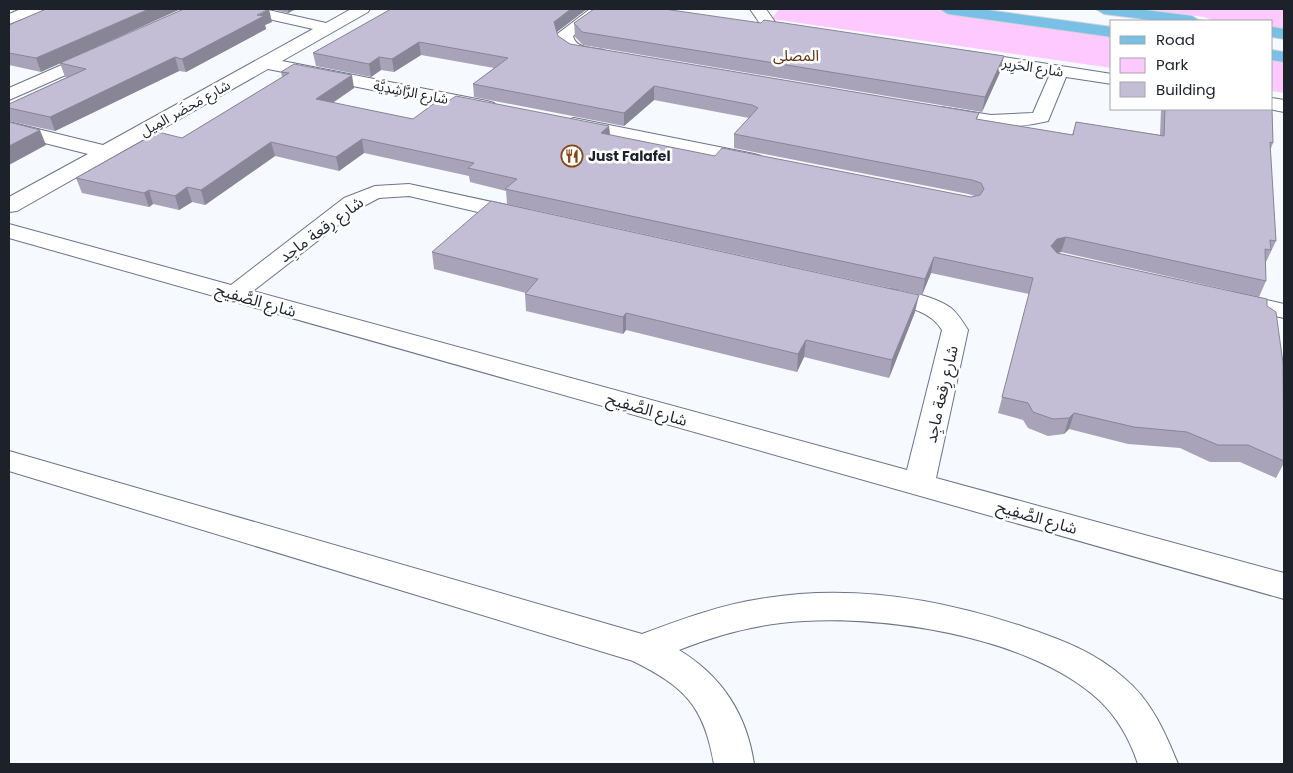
<svg xmlns="http://www.w3.org/2000/svg" width="1293" height="773" viewBox="0 0 1293 773" font-family="Poppins,'Noto Sans Arabic',sans-serif">
<rect width="100%" height="100%" fill="#f6f9fd"/>
<!-- green -->
<g fill="#fdc9fe">
<path d="M779,9H929L1112,35V68L772,19Z"/>
<path d="M1145,9H1284V29L1272,28V21H1215L1204,17Z"/>
<path d="M1272,59L1284,61V93L1272,91Z"/>
</g>
<g fill="none" stroke-linecap="round" stroke-linejoin="round">
<!-- minor casing -->
<g stroke="#6b7489" stroke-width="2">
<g id="minor">
<path d="M21,9H43L41,12L9,24V14Z"/>
<path d="M236,9H264L326,23L351,9H370L368,12L282,61L487,101L494,103L496,107L494,111L487,113L268,69L17,211L9,212V197L88,154L9,134V122L103,145L313,29L238,12Z"/>
<path d="M590,9H608L573,36C576,49 593,48 604,50L606,54L604,58C585,62 560,55 556,35Z"/>
<path d="M750,9H766L777,25L775,28H763Z"/>
<path d="M96,50L102,51L105,55L102,59L9,100V88Z"/>
<path d="M965,51L1112,74V84L1066,77L1048,121C1009,131 972,126 934,117L932,113L934,109L941,107L991,115L1033,113L1050,74L959,60L956,56L959,52Z"/>
<path d="M1272,98L1284,100V112L1269,109H1272Z"/>
<path d="M574,118L754,154L761,156L764,160L761,164L754,166L567,128L564,124L567,120Z"/>
<path d="M409,184L529,210L532,215L529,220L521,222L409,196L379,198L360,208L253,291L907,470L942,330C927,306 896,306 871,300L868,295L871,290C890,285 935,296 951,308C958,314 963,322 968,330L936,478L1284,573V599L9,238V224L231,285L344,198L375,186Z"/>
<path d="M1232,292L1284,304V318L1223,304L1220,299L1223,294Z"/>
<path d="M9,451L642,634C682,619 723,604 766,598C852,584 941,599 1024,627C1060,639 1095,652 1124,678C1151,700 1165,732 1178,764H1138C1130,740 1118,718 1099,700C1029,635 874,612 781,623C746,627 712,637 679,650C722,676 747,715 754,764H714C704,706 685,687 633,661L9,471Z"/>
</g>
</g>
<!-- major casing -->
<g stroke="#d2d3d4" stroke-width="2">
<g id="major">
<path d="M940,9H980L1112,27V37L948,14Z"/>
<path d="M1096,9H1137L1192,16L1200,21H1159L1104,14Z"/>
<path d="M1272,27L1284,29V39L1272,37Z"/>
<path d="M1272,50L1284,52V62L1272,60Z"/>
</g>
</g>
<!-- minor -->
<use href="#minor" fill="#fff" fill-rule="evenodd"/>
<!-- major -->
<use href="#major" fill="#78c0e5" fill-rule="evenodd"/>
</g>
<!-- wall -->
<g fill="#a8a3b8">
<path d="M46,9L41,72L9,65V25Z"/>
<path d="M271,9H296L288,13Z"/>
<path d="M391,9H587L557,32L558,36L570,44L979,113L977,119L1072,135L1076,122L1160,135L1161,109H1272L1273,143L1270,151L1276,241L1266,262V281L1259,297L1061,252L1058,253L1267,306L1284,429V463L1276,478L1240,462H1210L1180,448L1128,444L1069,429L1064,434L1048,436L1028,428L1023,420L998,413L1029,294L931,273L922,295L507,204L506,191L470,182L469,176L364,153L339,171L275,156L205,205L192,202L179,210L153,204L149,207L82,193L76,178L182,138L282,77L281,72L354,88L333,103L413,119L444,104L609,126L610,135L715,156L971,197L975,196L968,194L734,148V134L749,118L654,100L624,126L474,97L473,84L494,68L421,55L394,72L381,70L371,77L316,66L313,53Z"/>
<path d="M594,9H669V10L1001,70L982,112L583,45L575,37L574,23Z"/>
<path d="M272,22L265,25L266,29L186,72L179,71L55,131L9,121V104L67,77H65L60,63Z"/>
<path d="M432,252L915,312L889,378L804,357L797,372L626,330L623,334L526,311L525,294L526,293L434,269Z"/>
</g>
<!-- shaded-wall -->
<g fill="#888596">
<path d="M149,9H181L41,72L36,58Z"/>
<path d="M269,9L272,22L265,25L266,29L186,72L182,59Z"/>
<path d="M288,9H296L288,13Z"/>
<path d="M571,9H587L554,34V22Z"/>
<path d="M419,42L421,55L394,72L392,59Z"/>
<path d="M1004,56L1001,70L982,112L985,97Z"/>
<path d="M175,57L179,71L55,131L50,117Z"/>
<path d="M379,57L381,70L371,77L369,64Z"/>
<path d="M352,75L354,88L318,112L316,99Z"/>
<path d="M654,86V100L624,126V113Z"/>
<path d="M609,126L610,140L601,133Z"/>
<path d="M40,130L46,145L9,165V146Z"/>
<path d="M362,139L364,153L339,171L336,157Z"/>
<path d="M271,142L275,156L205,205L201,190Z"/>
<path d="M187,187L192,202L179,210L175,196Z"/>
<path d="M149,190L153,204L149,207L144,193Z"/>
<path d="M1066,237L1061,252L1053,254L1051,246L1057,239Z"/>
<path d="M934,257L931,273L922,295L925,279Z"/>
<path d="M919,295L915,312L889,378L892,360Z"/>
<path d="M626,313V330L623,334V317Z"/>
<path d="M806,340L804,357L797,372L798,354Z"/>
<path d="M1074,413L1069,429L1064,434L1069,418Z"/>
</g>
<!-- building -->
<g fill="#c3bed6" stroke="#888596">
<path d="M46,9H149L36,58L9,53V25Z"/>
<path d="M184,9H269L257,15L264,16L182,59L175,57L50,117L9,108V104L86,69L60,63Z"/>
<path d="M391,9H571L554,22L558,36L570,44L979,113L976,119L1073,135L1076,122L1164,136L1165,109H1272L1273,143L1270,142L1276,241L1270,240L1271,250L1265,249L1266,281L1066,237L1057,239L1051,246L1057,253L1267,299V306L1276,312L1283,363L1284,461L1248,445H1218L1187,432L1134,427L1074,413L1069,418L1053,419L1033,412L1028,403L1002,397L1033,278L934,257L925,279L505,189L517,179L468,168L474,163L362,139L336,157L271,142L201,190L187,187L175,196L149,190L144,193L76,178L158,132L182,138L289,73L281,72L294,64L352,75L316,99L413,119L436,102L444,104L456,96L609,126L601,133L715,156L722,148L971,197L980,195L984,189L981,183L972,180L734,134L758,108L752,105L654,86L624,113L473,84L508,58L419,42L392,59L379,57L369,64L313,53Z"/>
<path d="M594,9H664L761,23L764,20L1004,56L985,97L582,32L574,23Z"/>
<path d="M9,122L40,130L9,146Z"/>
<path d="M491,201L919,295L892,360L806,340L798,354L626,313L623,317L525,294L538,279L432,252Z"/>
</g>
<!-- icons -->
<defs>
<g id="restaurant-ring" transform="scale(1.125)"><circle r="9.5" fill="#fff" stroke="#874612" stroke-width="1.5"/><path d="M-5-6h1v4h1v-4h1v4h1v-4h1v5L-1.5 .5V6h-2V.5L-5-1ZM5-6V6H3V1.5H1.5Q1.5-4 5-6Z" fill="#874612"/></g>
</defs>
<g fill-rule="evenodd">
<use href="#restaurant-ring" x="572" y="156"/>
</g>
<g text-anchor="middle" stroke-width="5" stroke-linejoin="round" paint-order="stroke">
<!-- far-street labels -->
<g font-size="14" fill="#1d2129" stroke="#fff">
<text transform="translate(1033 67) rotate(9)" y="5">شارع الحَرِير</text>
<text transform="translate(411 92) rotate(11)" y="5">شارع الرَّاشِدِيَّة</text>
<text transform="translate(185 108) rotate(-29)" y="5">شارع مَحضَر المِيل</text>
</g>
<!-- far-poi labels -->
<g font-size="14" font-weight="bold" fill="#1d2129" stroke="#fff" text-anchor="start">
<text x="588" y="161">Just Falafel</text>
</g>
<!-- far-neighbourhood labels -->
<g font-size="15" fill="#5d2f0d" stroke="#fff">
<text x="796" y="61">المصلى</text>
</g>
<!-- street labels -->
<g font-size="16" fill="#1d2129" stroke="#fff">
<text transform="translate(321 229) rotate(-36)" y="6">شارع رِقعة ماجِد</text>
<text transform="translate(256 300) rotate(16)" y="6">شارع الصَّفِيح</text>
<text transform="translate(941 394) rotate(-77)" y="6">شارع رِقعة ماجِد</text>
<text transform="translate(647 409) rotate(16)" y="6">شارع الصَّفِيح</text>
<text transform="translate(1037 517) rotate(16)" y="6">شارع الصَّفِيح</text>
</g>
</g>
<!-- border -->
<rect width="1293" height="773" fill="none" stroke="#1d2129" stroke-width="20"/>
<!-- legend -->
<rect x="1110" y="20" width="162" height="90" fill="#ffffff" stroke="#a5a6a9"/>
<rect x="1120" y="36" width="25" height="8" fill="#78c0e5" stroke="#a5a6a9"/>
<text x="1156" y="45" font-size="15" fill="#1d2129">Road</text>
<rect x="1120" y="58" width="25" height="15" fill="#fdc9fe" stroke="#a5a6a9"/>
<text x="1156" y="70" font-size="15" fill="#1d2129">Park</text>
<rect x="1120" y="82" width="25" height="15" fill="#c3bed6" stroke="#a5a6a9"/>
<text x="1156" y="95" font-size="15" fill="#1d2129">Building</text>
</svg>
